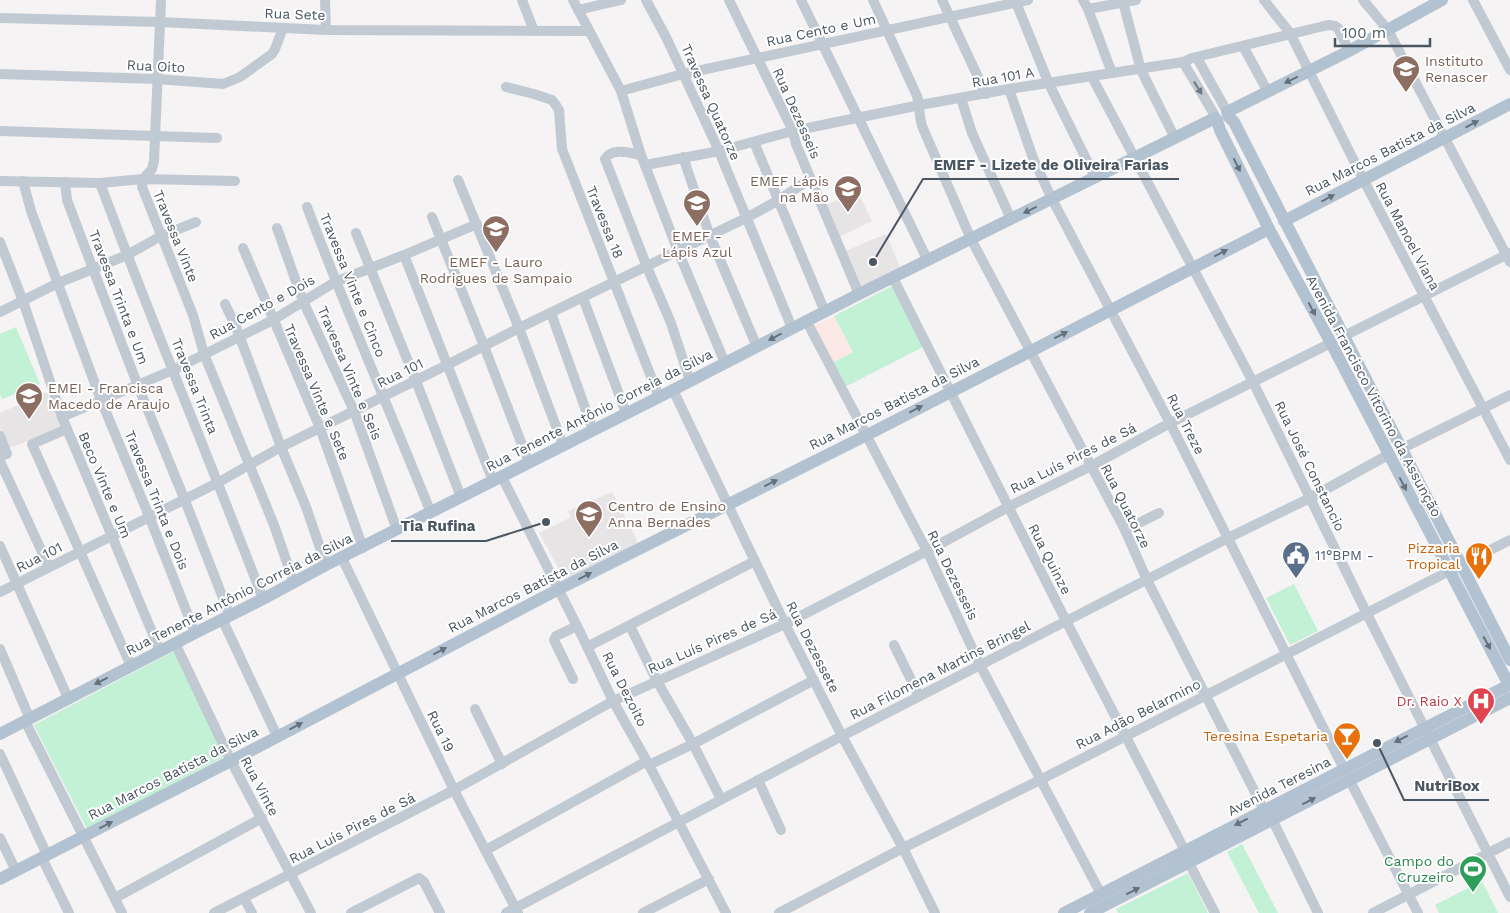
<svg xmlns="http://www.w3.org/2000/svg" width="1510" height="913" viewBox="0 0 1510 913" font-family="'Work Sans',sans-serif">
<rect width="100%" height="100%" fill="#f5f3f3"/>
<!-- education -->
<g fill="#e6e4e5">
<path d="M857,191L872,221L839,237L824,206Z"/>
<path d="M886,234L902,272L860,291L843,252Z"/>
<path d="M47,392L62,428L9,448L0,428V413Z"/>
<path d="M612,492L639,544L565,580L539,533L571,517L568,511Z"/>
</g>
<!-- medical -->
<path fill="#fce8e6" d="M834,316L853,352L832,363L814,326Z"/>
<!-- green -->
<g fill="#c3f1d5">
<path d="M892,286L923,347L845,387L832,363L853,352L834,316Z"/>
<path d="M16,327L40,384L2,399L0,394V334Z"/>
<path d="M1294,584L1318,631L1290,645L1266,598Z"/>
<path d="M174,651L226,756L87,829L34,725Z"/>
<path d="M1242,844L1278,913H1259L1227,852Z"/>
<path d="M1188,873L1208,913H1118L1116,909Z"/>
<path d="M1482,881L1498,913H1439L1435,905Z"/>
</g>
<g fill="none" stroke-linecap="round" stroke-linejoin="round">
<!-- minor -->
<g stroke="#c1cad2" stroke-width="10">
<path d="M161,0L154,161L152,169L143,179L142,187L193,315L204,354L274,525L294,583"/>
<path d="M325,0L326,30"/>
<path d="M522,0L534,31"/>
<path d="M573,0L621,91L641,155L678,251L725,363"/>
<path d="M646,0L666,37L719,151L792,328"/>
<path d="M729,0L793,131L796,144L859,294"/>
<path d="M801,0L928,261"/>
<path d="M873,0L917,96C920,106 919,116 922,126L971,239L1125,530L1147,580L1264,810"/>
<path d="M942,0L986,94"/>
<path d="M1015,0L1049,84L1095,177"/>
<path d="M1083,0L1088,9L1112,73"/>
<path d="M1264,0L1290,33L1363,179L1510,460"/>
<path d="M1363,0L1388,30L1510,262"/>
<path d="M1473,0L1510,70"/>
<path d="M1123,2L1141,70L1175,138"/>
<path d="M1088,9L1136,0"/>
<path d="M578,10L621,0"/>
<path d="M0,18L160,22L326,30L589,31"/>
<path d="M1243,46L1268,92"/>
<path d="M1197,58L1225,108"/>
<path d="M1183,62L1214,114"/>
<path d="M0,74L157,79L223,84L240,77L272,54L275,49L283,28"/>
<path d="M1092,77L1253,382L1366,612L1510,897"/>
<path d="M506,87L534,94L552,100L555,104L559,110L562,149L659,397"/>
<path d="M1009,89L1033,158L1052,199L1170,423L1344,769"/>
<path d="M621,91L683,74L1028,0"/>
<path d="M961,98L972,133L1011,219"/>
<path d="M0,131L217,138"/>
<path d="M754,142L825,312"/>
<path d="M641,155C630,153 612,147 605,159L647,267L671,323L690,381"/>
<path d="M683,157L710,236L757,347"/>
<path d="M646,165L719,151L793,131L920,105L1009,89L1183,62L1192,58L1328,25L1335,26L1338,28L1349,51"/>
<path d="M458,180L519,328L563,445"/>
<path d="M0,181L100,183L143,179L235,181"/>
<path d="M23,181L31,211L101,400L149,516L195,633"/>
<path d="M65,182L67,200L93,269L138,386L184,498L230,616"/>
<path d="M100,183C152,323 210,460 263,599"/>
<path d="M307,207C346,310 390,411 431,513"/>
<path d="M432,217L484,346L529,463"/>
<path d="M277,228L303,301L354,411L397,530"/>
<path d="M356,233L416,381L461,497"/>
<path d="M0,242L23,301L62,417L160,651"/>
<path d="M243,248L320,428L363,548"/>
<path d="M404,255L493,481"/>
<path d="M893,278L1066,621L1185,851"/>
<path d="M583,298L626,413"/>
<path d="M225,304L236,327L281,447L306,507L326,565"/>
<path d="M0,312L58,283L127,255L161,236L196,222"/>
<path d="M551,313L593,430"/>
<path d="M807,322L927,551L980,665L1101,894"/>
<path d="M1344,336L1510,253"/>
<path d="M673,390L785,624L842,736L903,848L935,913"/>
<path d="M62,417L173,370L273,320L335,282L404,255L477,224"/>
<path d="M67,429L32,444L131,666"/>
<path d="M0,436L7,454L0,456"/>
<path d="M1401,449L1510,395"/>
<path d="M0,461L49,567"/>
<path d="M502,477L581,634L613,701L649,765L726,913"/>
<path d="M1125,530L1159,513"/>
<path d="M0,546L68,698"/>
<path d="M342,558L454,790L518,913"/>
<path d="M0,592L219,482L281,447L447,365L519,328L746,218L779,200L810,179"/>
<path d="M222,619L277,736"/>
<path d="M630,626L657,681L693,744L721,799"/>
<path d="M175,643L231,761L311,913"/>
<path d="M894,645L919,696"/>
<path d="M587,647L755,561"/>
<path d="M0,649L30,719"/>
<path d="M573,679L554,640L556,636L577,626"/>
<path d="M475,709L502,764"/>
<path d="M25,721L122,913"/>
<path d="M0,754L47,855"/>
<path d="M649,765L693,744L814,680"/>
<path d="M1349,779L1418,913"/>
<path d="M758,780L781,830"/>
<path d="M1272,819L1318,913"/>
<path d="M0,838L16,871"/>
<path d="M486,850L647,761"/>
<path d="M42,858L69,913"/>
<path d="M1189,863L1215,913"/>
<path d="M115,898L262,818"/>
<path d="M244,898L252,913"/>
<path d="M214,913L454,790L613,701L785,624L927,551L1008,507L1091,466L1170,423L1331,343"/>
<path d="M351,913L419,878L424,882L440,913"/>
<path d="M506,913L842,736L1228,538L1310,498L1388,455"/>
<path d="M643,913L709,879"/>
<path d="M779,913L903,848L1040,780L1510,540"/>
<path d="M1373,913L1510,842"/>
</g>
<!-- major -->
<g stroke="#b3c2d1" stroke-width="12">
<path d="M1227,112L1349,51L1442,0"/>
<path d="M1228,116L1234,122L1510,660"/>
<path d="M1217,120L1220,130L1269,229L1331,343L1508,683"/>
<path d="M1284,221L1510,104"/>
<path d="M0,734L195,633L263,599L326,565L673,390L859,294L1215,118"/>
<path d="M0,879L231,761L559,589L867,435L1269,229"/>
<path d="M1064,913L1507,686"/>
<path d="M1090,913L1510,698"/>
</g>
</g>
<!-- one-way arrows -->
<defs><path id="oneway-solid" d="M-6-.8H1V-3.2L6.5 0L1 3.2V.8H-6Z" transform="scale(1.25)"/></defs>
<g fill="#64717d">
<use href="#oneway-solid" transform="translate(1291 80) rotate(154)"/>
<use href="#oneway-solid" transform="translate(1472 124) rotate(-28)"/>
<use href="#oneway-solid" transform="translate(1237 165) rotate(63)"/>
<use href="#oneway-solid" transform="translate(1328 198) rotate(-28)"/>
<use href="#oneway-solid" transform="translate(1030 210) rotate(154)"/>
<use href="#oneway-solid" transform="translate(1221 253) rotate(-27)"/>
<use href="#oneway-solid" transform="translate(1312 309) rotate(62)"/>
<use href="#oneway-solid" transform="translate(1061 335) rotate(-27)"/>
<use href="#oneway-solid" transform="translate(775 337) rotate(152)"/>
<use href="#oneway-solid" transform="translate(916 409) rotate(-28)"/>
<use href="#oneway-solid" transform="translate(771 483) rotate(-26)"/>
<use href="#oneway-solid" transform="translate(1403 484) rotate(62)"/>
<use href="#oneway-solid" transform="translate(585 576) rotate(-27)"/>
<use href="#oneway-solid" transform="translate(1487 643) rotate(61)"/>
<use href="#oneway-solid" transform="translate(440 651) rotate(-27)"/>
<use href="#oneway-solid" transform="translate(101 681) rotate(153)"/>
<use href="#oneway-solid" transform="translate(296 726) rotate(-28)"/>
<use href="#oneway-solid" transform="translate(1401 739) rotate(153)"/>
<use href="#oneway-solid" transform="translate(1309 801) rotate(-27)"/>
<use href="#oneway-solid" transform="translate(1241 822) rotate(153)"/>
<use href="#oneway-solid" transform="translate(106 825) rotate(-27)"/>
<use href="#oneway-solid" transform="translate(1133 891) rotate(-27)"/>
</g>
<use fill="#6e7983" href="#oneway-solid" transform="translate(1198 88) rotate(58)"/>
<!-- icons -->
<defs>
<g id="school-pin" transform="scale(1.4375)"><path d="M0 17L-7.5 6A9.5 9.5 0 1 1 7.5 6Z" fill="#8d6e63" stroke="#fff"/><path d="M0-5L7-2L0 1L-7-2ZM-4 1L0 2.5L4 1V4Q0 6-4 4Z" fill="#fff"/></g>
<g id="civic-pin" transform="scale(1.4375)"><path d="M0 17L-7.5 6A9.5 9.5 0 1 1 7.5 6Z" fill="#5c6f8a" stroke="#fff"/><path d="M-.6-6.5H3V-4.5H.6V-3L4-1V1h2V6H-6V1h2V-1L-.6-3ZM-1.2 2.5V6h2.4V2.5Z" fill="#fff"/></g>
<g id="restaurant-pin" transform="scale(1.4375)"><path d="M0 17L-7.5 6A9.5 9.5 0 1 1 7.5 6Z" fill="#e8710a" stroke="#fff"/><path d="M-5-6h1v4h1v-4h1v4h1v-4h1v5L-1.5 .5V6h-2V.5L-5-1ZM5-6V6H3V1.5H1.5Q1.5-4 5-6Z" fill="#fff"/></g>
<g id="hospital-pin" transform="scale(1.4375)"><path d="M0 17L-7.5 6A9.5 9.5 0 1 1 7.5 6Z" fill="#e0444e" stroke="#fff"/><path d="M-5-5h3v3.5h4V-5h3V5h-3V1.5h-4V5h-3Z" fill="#fff"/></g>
<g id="bar-pin" transform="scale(1.4375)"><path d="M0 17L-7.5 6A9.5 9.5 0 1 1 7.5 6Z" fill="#e8710a" stroke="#fff"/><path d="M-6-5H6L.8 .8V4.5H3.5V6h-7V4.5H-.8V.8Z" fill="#fff"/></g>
<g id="stadium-pin" transform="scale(1.4375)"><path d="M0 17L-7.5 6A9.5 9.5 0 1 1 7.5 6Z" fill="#2e9e5b" stroke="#fff"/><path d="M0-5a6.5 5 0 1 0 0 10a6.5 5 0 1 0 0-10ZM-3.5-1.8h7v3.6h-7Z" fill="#fff"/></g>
</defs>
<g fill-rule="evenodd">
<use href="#school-pin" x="1406" y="69"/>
<use href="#school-pin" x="848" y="189"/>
<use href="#school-pin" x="697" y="203"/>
<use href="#school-pin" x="496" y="229"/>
<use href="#school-pin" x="29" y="396"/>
<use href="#school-pin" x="589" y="514"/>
<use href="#civic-pin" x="1296" y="555"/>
<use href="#restaurant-pin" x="1479" y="556"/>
<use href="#hospital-pin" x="1481" y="701"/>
<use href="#bar-pin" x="1347" y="736"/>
<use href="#stadium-pin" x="1473" y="869"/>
</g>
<g text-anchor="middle" stroke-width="4" stroke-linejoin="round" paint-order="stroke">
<!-- street labels -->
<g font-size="14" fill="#4a5661" stroke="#fff">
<text transform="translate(295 14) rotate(2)" y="5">Rua Sete</text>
<text transform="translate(821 30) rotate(-12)" y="5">Rua Cento e Um</text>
<text transform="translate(156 66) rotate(3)" y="5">Rua Oito</text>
<text transform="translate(1003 77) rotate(-10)" y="5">Rua 101 A</text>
<text transform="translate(711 102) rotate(66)" y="5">Travessa Quatorze</text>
<text transform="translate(797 113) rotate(66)" y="5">Rua Dezesseis</text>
<text transform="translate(1390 149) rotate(-27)" y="5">Rua Marcos Batista da Silva</text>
<text transform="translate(605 222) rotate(68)" y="5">Travessa 18</text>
<text transform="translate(176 236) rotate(68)" y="5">Travessa Vinte</text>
<text transform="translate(1408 236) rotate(62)" y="5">Rua Manoel Viana</text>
<text transform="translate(353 285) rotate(68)" y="5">Travessa Vinte e Cinco</text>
<text transform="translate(119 297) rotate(69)" y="5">Travessa Trinta e Um</text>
<text transform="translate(262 307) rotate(-29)" y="5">Rua Cento e Dois</text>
<text transform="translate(350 373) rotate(67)" y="5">Travessa Vinte e Seis</text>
<text transform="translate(400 373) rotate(-26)" y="5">Rua 101</text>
<text transform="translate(195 386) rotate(68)" y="5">Travessa Trinta</text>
<text transform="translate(317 392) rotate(67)" y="5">Travessa Vinte e Sete</text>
<text transform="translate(1374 396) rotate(62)" y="5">Avenida Francisco Vitorino da Assunção</text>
<text transform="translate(894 403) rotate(-27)" y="5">Rua Marcos Batista da Silva</text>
<text transform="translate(599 410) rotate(-27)" y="5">Rua Tenente Antônio Correia da Silva</text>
<text transform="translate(1186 424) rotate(63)" y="5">Rua Treze</text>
<text transform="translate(1073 458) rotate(-27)" y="5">Rua Luís Pires de Sá</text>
<text transform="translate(1310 466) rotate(64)" y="5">Rua José Constancio</text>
<text transform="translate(105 485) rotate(67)" y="5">Beco Vinte e Um</text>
<text transform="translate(157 500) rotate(68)" y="5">Travessa Trinta e Dois</text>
<text transform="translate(1126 506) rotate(63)" y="5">Rua Quatorze</text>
<text transform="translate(39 557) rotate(-27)" y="5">Rua 101</text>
<text transform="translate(1050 559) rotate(63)" y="5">Rua Quinze</text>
<text transform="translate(953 575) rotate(64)" y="5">Rua Dezesseis</text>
<text transform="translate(533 586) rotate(-27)" y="5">Rua Marcos Batista da Silva</text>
<text transform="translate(239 594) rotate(-27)" y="5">Rua Tenente Antônio Correia da Silva</text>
<text transform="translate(712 641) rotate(-24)" y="5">Rua Luís Pires de Sá</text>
<text transform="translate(813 647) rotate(63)" y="5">Rua Dezessete</text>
<text transform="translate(940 670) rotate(-27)" y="5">Rua Filomena Martins Bringel</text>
<text transform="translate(625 689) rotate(63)" y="5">Rua Dezoito</text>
<text transform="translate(1138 714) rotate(-27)" y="5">Rua Adão Belarmino</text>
<text transform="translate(441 731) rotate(64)" y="5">Rua 19</text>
<text transform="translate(173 773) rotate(-27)" y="5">Rua Marcos Batista da Silva</text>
<text transform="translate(260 786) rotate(62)" y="5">Rua Vinte</text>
<text transform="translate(1279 786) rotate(-27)" y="5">Avenida Teresina</text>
<text transform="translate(352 828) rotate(-27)" y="5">Rua Luís Pires de Sá</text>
</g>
<!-- education labels -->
<g font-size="14" fill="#785e54" stroke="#fff" text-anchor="start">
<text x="1425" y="66">Instituto<tspan x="1425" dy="16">Renascer</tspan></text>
<text x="829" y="186" text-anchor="end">EMEF Lápis<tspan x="829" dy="16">na Mão</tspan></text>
<text x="697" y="241" text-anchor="middle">EMEF -<tspan x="697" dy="16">Lápis Azul</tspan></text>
<text x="496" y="267" text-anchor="middle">EMEF - Lauro<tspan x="496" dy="16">Rodrigues de Sampaio</tspan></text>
<text x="48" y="393">EMEI - Francisca<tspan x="48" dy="16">Macedo de Araujo</tspan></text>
<text x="608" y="511">Centro de Ensino<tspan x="608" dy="16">Anna Bernades</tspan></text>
</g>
<!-- food labels -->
<g font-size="14" fill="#c56008" stroke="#fff" text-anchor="end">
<text x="1460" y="553">Pizzaria<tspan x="1460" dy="16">Tropical</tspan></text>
<text x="1328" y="741">Teresina Espetaria</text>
</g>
<!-- service labels -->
<g font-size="14" fill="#4e5e75" stroke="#fff" text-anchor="start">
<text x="1315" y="560">11°BPM -</text>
</g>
<!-- health labels -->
<g font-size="14" fill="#be3a42" stroke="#fff" text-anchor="end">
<text x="1462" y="706">Dr. Raio X</text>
</g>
<!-- leisure labels -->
<g font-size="14" fill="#27864d" stroke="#fff" text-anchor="end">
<text x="1454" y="866">Campo do<tspan x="1454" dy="16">Cruzeiro</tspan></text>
</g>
</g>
<!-- callouts -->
<path fill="none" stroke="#4a5661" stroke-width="2" d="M873 262L923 179H1179M546 522L486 541H391M1377 743L1404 800H1489"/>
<g fill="#4a5661" stroke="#fff" stroke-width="2">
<circle cx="873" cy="262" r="5"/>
<circle cx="546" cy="522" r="5"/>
<circle cx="1377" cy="743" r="5"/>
</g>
<g font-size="15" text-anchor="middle" font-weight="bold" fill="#4a5661" stroke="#fff" stroke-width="4" stroke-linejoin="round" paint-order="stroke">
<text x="1051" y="170">EMEF - Lizete de Oliveira Farias</text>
<text x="438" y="531">Tia Rufina</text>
<text x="1447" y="791">NutriBox</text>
</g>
<!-- scale -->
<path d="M1335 38v8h95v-8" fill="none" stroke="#4a5661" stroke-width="2.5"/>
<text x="1342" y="38" font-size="15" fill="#4a5661" stroke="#ffffff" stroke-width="4" paint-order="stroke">100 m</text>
</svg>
